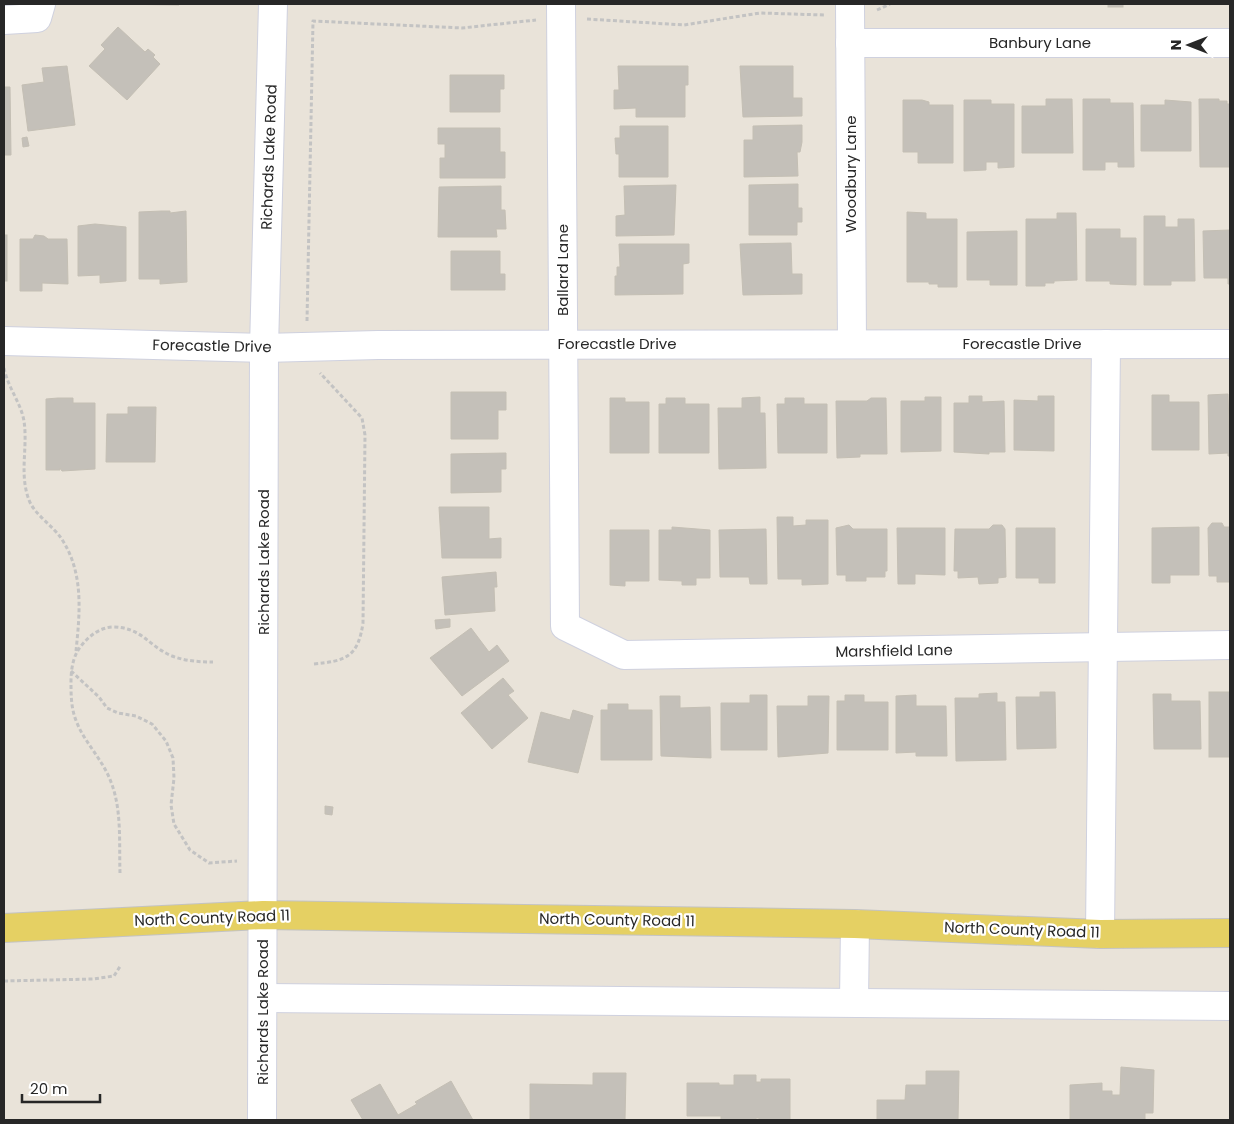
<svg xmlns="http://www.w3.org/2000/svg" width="1234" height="1124" viewBox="0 0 1234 1124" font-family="Poppins,sans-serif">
<rect width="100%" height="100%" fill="#e9e3d9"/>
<!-- building -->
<g fill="#c4c0b9" stroke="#c4bfb4">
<path d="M113,4H179V5Z"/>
<rect x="1108" y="4" width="15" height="3"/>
<path d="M118,27L145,52L148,49L155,55L153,57L160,64L127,100L89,66L105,49L101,45Z"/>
<path d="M67,66L75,125L28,131L22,85L44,82L42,68Z"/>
<path d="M618,66H688V85H685V117H636V108L614,109V90H619Z"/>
<path d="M740,66H793V98H802V116L743,117Z"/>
<path d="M450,75H504V89H500V112H450Z"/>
<path d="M4,87H10L11,155H4Z"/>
<path d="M1046,99H1072L1073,153H1022V106H1046Z"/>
<path d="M1083,99H1110V103H1133L1134,167H1118V162H1105V170H1083Z"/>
<path d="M1199,99H1219V101H1227V104H1230V167H1200Z"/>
<path d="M903,100H922L929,102V105H953V163H918V152H903Z"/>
<path d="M964,100H991V104H1014V167L998,168V162H986V170L964,171Z"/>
<path d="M1165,100L1191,102V151H1141V105H1165Z"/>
<path d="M802,125V142L800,152H797L798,176L744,177V140H753V126Z"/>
<path d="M620,126H668V177H619V154H616L615,138H620Z"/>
<path d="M438,128H500V152H505V178H440V158H445V144H438Z"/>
<path d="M27,137L29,146L23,147L22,138Z"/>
<path d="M798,184V208H802V222H797V235H749V185Z"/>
<path d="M676,185L674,235L616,236V216L625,215L624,186Z"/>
<path d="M501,186V210H505L506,229H496L497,237H438L439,187Z"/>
<path d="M162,211H170V213L186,211L187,282L160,284V279H139V212Z"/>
<path d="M907,212L926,213V219H957V287H938V284H929V282H907Z"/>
<path d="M1057,213H1076L1077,280L1054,281V283H1045V286H1026V219H1057Z"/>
<path d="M1144,216H1165V227H1178V219H1194L1195,281H1171V285H1144Z"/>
<path d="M95,224L126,227V281L100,283V275L78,276V226Z"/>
<path d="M1086,229H1120V238H1136V285L1110,284V281H1086Z"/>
<path d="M1230,230V284H1228V278H1204L1203,231Z"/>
<path d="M1017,231V285H990V280H967V232Z"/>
<rect x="4" y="235" width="3" height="46"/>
<path d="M35,235L44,236L48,239H67L68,284L42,283V291H20V239H33Z"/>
<path d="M791,243L792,274H802V294L743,295L740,244Z"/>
<path d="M619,244H689V263L683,264V294L615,295V276H617V267H620Z"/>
<path d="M451,251H500V274H505V290H451Z"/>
<path d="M451,392H506V410H498V439H451Z"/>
<path d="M1228,394L1230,456H1228V453L1209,454L1208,395Z"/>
<path d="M1152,395H1169V402H1199V450H1152Z"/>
<path d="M969,396H982V402L1004,401L1005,452H989V454L954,452V403H969Z"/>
<path d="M1038,396H1054V451L1014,450V400L1038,401Z"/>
<path d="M760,397V413H765L766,468L719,469L718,408H742V398Z"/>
<path d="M925,397H941V451L901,452V401H925Z"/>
<path d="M58,398H73V403H95V469L62,471L60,468V470H46V399Z"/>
<path d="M610,398H625V402H649V453H610Z"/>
<path d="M666,398H685V404H709V453H659V404H666Z"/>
<path d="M785,398H804V404H827V453H778L777,404H785Z"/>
<path d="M871,398H886L887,454H860V457L837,458L836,401H867Z"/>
<path d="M128,407H156L155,462H106L107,414H128Z"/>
<path d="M506,453V469H501V492L451,493V454Z"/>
<path d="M439,507H489V539L501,538V558H442Z"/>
<path d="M777,517H793V526L806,525V520H828V584L802,585V579H778Z"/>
<path d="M1212,523H1222L1224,527H1230V582H1217V576H1209L1208,528Z"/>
<path d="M849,525L853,529H887V571H885V577H866V581H846V575H837L836,528Z"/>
<path d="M993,525H1002L1005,529L1006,577L998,578V583L979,584L978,577L958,578V571H954L955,529H989Z"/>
<path d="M672,527L710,530V578H696V585H682V581L659,580V530H672Z"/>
<path d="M1199,527V575H1170V583H1152V528Z"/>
<path d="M897,528H945V575L915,574V584H898Z"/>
<path d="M1016,528H1055V583H1039V578H1016Z"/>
<path d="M766,529L767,584H750L749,577H720L719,530Z"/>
<path d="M610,530H649V581H625V586L610,585Z"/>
<path d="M496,572L497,587H494L495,611L445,615L442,577Z"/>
<path d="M450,619V627L436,629L435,620Z"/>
<path d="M471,628L489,652L497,645L509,661L462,696L430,658Z"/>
<path d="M503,678L514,691L508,695L528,718L492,749L461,713Z"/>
<path d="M1040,692H1055L1056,748L1017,749L1016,697H1040Z"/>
<rect x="1209" y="692" width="21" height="65"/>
<path d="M997,693V702H1005L1006,760L956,761L955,698H979V694Z"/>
<path d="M1153,694H1171V701H1200L1201,749H1154Z"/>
<path d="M750,695H767V750H721V703H750Z"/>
<path d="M845,695H864V702H888V750H837V701H845Z"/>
<path d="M916,695V706H946L947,756H916V752L896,753V696Z"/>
<path d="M660,696H680V708L710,707L711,758L661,756Z"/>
<path d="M808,696H829L828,753L778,757L777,706H808Z"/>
<path d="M608,704H628V710H652V760H601V710H608Z"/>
<path d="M573,710L593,716L578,773L528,762L541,712L570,720Z"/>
<path d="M325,806L333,807L332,815L325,814Z"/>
<path d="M1121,1067L1154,1070L1153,1113H1145V1120H1070V1085L1102,1083V1091H1112V1095H1120Z"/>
<path d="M926,1071H959L958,1120H877V1100H905L906,1085H926Z"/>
<path d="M593,1073H626L625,1120H530V1084L593,1085Z"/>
<path d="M734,1075H756V1082H761V1079H790V1120H759V1118H756V1120H721V1116H687V1083H719V1085H734Z"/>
<path d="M451,1081L473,1120H363L351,1100L380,1084L398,1115L417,1104L415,1102Z"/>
</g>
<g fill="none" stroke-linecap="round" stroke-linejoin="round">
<!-- minor casing -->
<g stroke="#cfd1df" stroke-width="30">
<g id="minor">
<path d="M561,4L565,626L624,655L1230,645"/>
<path d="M850,4L852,344"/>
<path d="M4,20L37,18L41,4"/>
<path d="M850,43H1230"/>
<path d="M4,341L264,348L378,345L1230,344"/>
<path d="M1100,934L1106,344"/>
<path d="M263,998L1230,1006"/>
<path d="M854,1002L855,924"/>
<path d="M262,1120L264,348L273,4"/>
</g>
</g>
<!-- major casing -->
<g stroke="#c3c3c3" stroke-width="30">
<path id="major" d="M4,928L263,915L855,924L1100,934L1230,933"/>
</g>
<!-- path -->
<g stroke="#c3c3c3" stroke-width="3" stroke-dasharray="4 2.5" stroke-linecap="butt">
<path d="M877,10L890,4"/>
<path d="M587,19L684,25L760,13L824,15"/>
<path d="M307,321L313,21L462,28L536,20"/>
<path d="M4,368C8,388 21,403 24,421C28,448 19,474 29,500C34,514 52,525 61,538C84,572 80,612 76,651"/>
<path d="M314,664C346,661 358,657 363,623L365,435L362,418L320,373"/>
<path d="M71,671L99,697L107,708L118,713L136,716L152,724L166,741L173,758L174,778L171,805L174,824L190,850L209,863L237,861"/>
<path d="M120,873C119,843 122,810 111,782C103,760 85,743 77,723C71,709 71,696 71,682C71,669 73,656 81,646C89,636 99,628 112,627C142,627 148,646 172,656C185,661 199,662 213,662"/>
<path d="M4,981L93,979L114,976L121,965"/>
</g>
<!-- minor -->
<use href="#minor" stroke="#fff" stroke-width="28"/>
<!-- major -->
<use href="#major" stroke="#e5d063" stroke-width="28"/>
</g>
<g text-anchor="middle" stroke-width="4.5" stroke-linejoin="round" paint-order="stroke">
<!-- street labels -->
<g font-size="15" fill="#272727" stroke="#fff">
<text x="1040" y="48">Banbury Lane</text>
<text transform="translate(269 157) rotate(-88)" y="5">Richards Lake Road</text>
<text transform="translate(851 174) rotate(-90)" y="5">Woodbury Lane</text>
<text transform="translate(563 270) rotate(-90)" y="5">Ballard Lane</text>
<text x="617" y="349">Forecastle Drive</text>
<text x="1022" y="349">Forecastle Drive</text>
<text transform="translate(212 346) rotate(1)" y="5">Forecastle Drive</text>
<text transform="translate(264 562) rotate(-90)" y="5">Richards Lake Road</text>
<text transform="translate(894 651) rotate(-1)" y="5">Marshfield Lane</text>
<text transform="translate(212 918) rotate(-2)" y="5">North County Road 11</text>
<text transform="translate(617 920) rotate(1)" y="5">North County Road 11</text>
<text transform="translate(1022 930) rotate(2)" y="5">North County Road 11</text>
<text transform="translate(263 1012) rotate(-90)" y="5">Richards Lake Road</text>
</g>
</g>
<!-- border -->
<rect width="1234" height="1124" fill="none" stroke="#272727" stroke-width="10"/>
<!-- north arrow -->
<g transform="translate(1189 45) rotate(270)" stroke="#ffffff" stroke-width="4" paint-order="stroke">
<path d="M0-4L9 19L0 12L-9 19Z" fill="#272727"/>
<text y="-8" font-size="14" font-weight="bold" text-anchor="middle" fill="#272727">N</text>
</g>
<!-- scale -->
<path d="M22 1094v8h78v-8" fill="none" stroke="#272727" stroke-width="2.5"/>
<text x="30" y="1094" font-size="15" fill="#272727" stroke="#ffffff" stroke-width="4" paint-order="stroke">20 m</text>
</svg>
